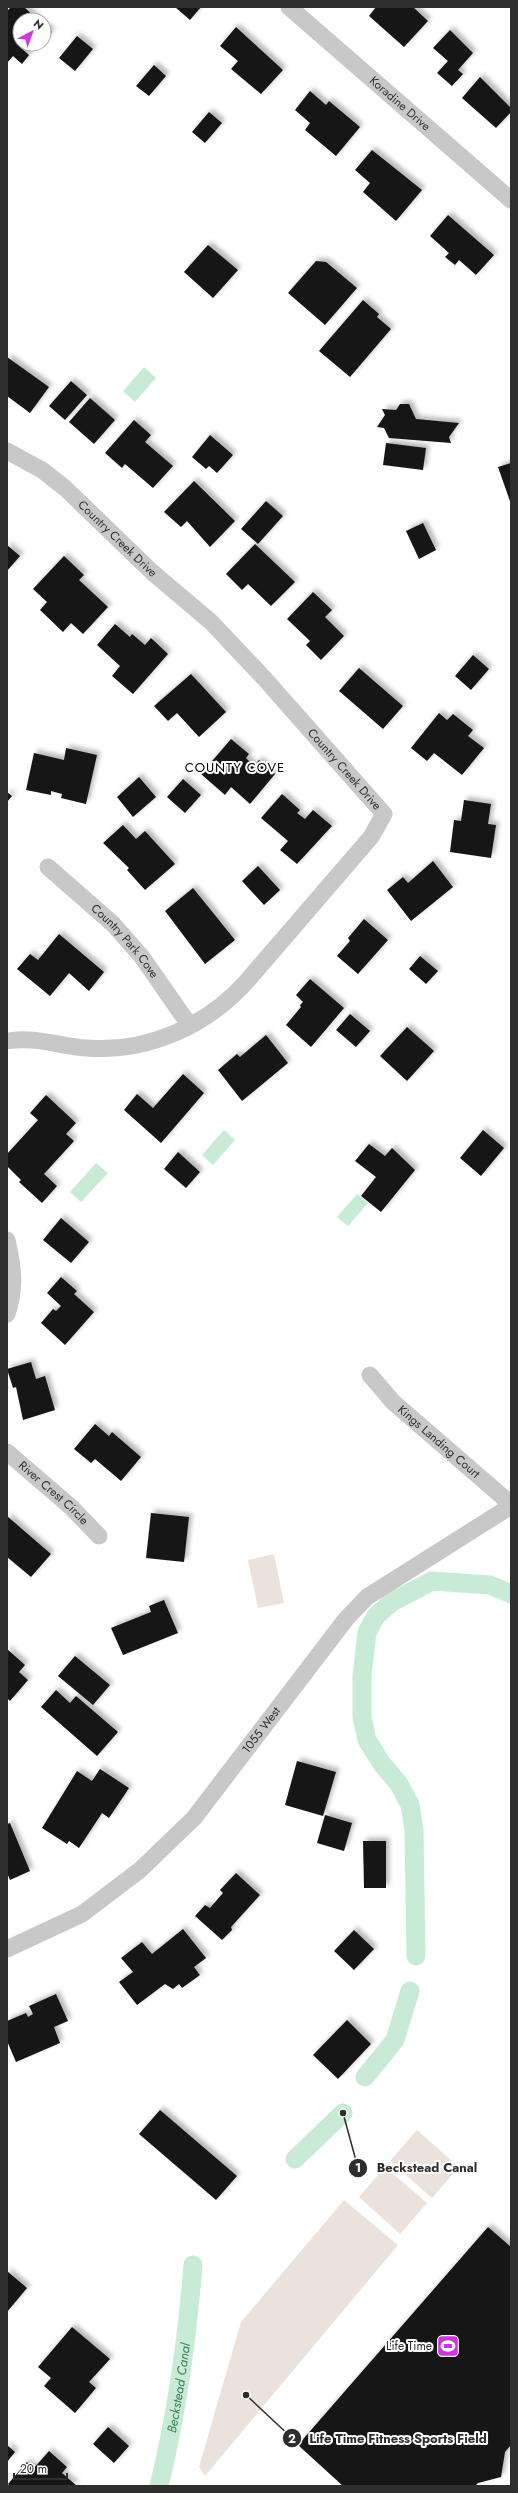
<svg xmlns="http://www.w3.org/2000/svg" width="518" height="2493" viewBox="0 0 518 2493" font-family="Jost,sans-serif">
<defs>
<filter id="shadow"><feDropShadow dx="3.5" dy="-3.5" stdDeviation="2" flood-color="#0004"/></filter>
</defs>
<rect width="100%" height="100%" fill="#fff"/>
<!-- green -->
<g fill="#ebe2dc">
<path d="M274,1554L284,1603L258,1608L248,1560Z"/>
<path d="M417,2130L459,2167L432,2198L390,2161Z"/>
<path d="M385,2167L427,2203L400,2234L359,2197Z"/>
<path d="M344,2200L398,2245L205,2476L199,2467L241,2322Z"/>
</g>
<!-- water -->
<g fill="#c8ebd5">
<path d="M144,367L156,378L135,402L123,391Z"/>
<path d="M224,1130L235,1140L213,1165L202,1155Z"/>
<path d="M96,1163L108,1173L81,1202L70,1192Z"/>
<path d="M357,1194L368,1203L348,1226L337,1217Z"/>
</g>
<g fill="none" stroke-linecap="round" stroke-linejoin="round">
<!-- canal -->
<g stroke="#c8ebd5" stroke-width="19">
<path d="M416,1956L414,1830L410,1805L399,1784L382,1764L367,1740L362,1717V1676L367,1632L376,1616L392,1602L432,1581L490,1585L511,1594"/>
<path d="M365,2077L395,2040L410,1991"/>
<path d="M295,2159L343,2113"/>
<path id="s1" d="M159,2486C177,2413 187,2340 193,2265"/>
</g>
</g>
<!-- building -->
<g fill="#151515" filter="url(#shadow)">
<path d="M11,7H24L38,20H20V44H25L21,48L29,55L22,64L13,56L7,63V11Z"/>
<path d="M175,7H201L190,20Z"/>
<path d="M376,7H413L428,21L404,47L369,16Z"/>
<path d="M44,25L52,32L44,40Z"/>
<path d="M236,27L283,70L261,94L231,69L238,61L220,46Z"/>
<path d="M450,30L473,53L458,70L463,74L452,86L437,73L448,61L433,48Z"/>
<path d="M77,36L93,49L75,71L59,58Z"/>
<path d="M154,65L166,76L149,96L136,86Z"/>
<path d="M480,77L511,108V112L496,128L462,98Z"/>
<path d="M310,91L326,105L329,101L360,127L336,156L305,130L310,123L295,110Z"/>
<path d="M209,112L222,123L205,143L192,132Z"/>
<path d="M372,150L422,190L396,221L363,192L370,183L355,170Z"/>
<path d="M448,215L494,255L476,275L459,260L455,265L445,257L449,253L430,236Z"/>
<path d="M208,245L238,270L213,298L184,272Z"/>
<path d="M316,261L326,262L357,288L325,325L288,293Z"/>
<path d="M363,300L379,314L377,317L391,329L350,377L319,351Z"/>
<path d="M7,357L49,387L30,413L7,396Z"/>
<path d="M71,381L87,395L65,420L49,406Z"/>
<path d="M90,398L115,420L94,444L69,422Z"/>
<path d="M400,404H409L416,419L459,423L449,437L451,443L389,438L384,428L377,427L385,415L382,409L396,410Z"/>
<path d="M134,420L151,435L145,442L173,466L153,488L125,464L122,468L105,453Z"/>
<path d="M210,435L233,455L217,473L209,466L206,469L192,457Z"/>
<path d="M386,443L426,448L423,470L383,465Z"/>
<path d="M511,463V504L498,467Z"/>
<path d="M194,481L235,521L210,547L187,521L181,527L164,512Z"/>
<path d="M266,501L283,516L258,544L241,529Z"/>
<path d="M423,523L436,550L419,559L406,531Z"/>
<path d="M255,544L295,582L271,606L248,584L242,590L226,574Z"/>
<path d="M7,545L20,556L7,571Z"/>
<path d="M64,556L84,575L79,580L108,607L83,634L71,623L63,632L40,610L47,602L33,589Z"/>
<path d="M313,592L332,610L325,617L344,636L321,660L306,645L310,641L287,619Z"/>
<path d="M115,624L130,637L132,634L145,645L151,638L168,654L133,694L112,676L120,666L97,645Z"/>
<path d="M473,655L489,669L471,690L455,676Z"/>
<path d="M359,668L403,706L383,729L339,691Z"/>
<path d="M191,674L226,712L199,737L177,713L168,721L154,706Z"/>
<path d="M439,713L447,720L453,714L473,730L468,736L484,748L462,775L434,753L427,761L411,748Z"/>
<path d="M231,739L249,754L246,758L254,766L259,760L275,774L250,804L231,787L225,795L201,774Z"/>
<path d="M66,748L97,755L86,804L61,798L62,794L51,791V795L26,790L34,753L64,760Z"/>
<path d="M139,777L156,797L133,817L117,797Z"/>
<path d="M183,779L201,795L185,813L167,797Z"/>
<path d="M7,792L12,796L7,802Z"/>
<path d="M282,794L300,810L297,813L305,819L313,810L332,826L297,864L280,850L288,841L261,818Z"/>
<path d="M464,800L491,804L488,824L496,825L491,858L450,852L454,820L461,821Z"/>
<path d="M123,825L136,839L145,831L175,864L145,890L127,870L129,868L103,843Z"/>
<path d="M433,861L453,887L411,921L387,890L403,877L408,883Z"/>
<path d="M258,866L280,890L264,905L242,881Z"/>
<path d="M193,888L235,940L205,964L165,911Z"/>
<path d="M364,919L388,940L358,974L337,956L350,941L348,938Z"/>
<path d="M59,934L104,972L89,991L69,973L50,996L17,969L30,954L38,960Z"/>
<path d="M420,956L438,971L426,984L409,969Z"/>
<path d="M310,979L344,1008L311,1047L286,1025L301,1007L300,1005L303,1002L296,995Z"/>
<path d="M350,1014L370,1031L356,1047L336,1030Z"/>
<path d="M407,1027L434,1051L407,1081L380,1056Z"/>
<path d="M266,1035L288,1063L242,1101L218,1070L237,1054L240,1057Z"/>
<path d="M183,1074L204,1093L161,1143L124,1110L137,1094L153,1108Z"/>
<path d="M46,1095L76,1123L66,1134L74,1141L44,1174L57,1186L42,1203L19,1182L21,1180L7,1166V1154L38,1120L30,1113Z"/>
<path d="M483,1130L504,1148L481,1176L460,1158Z"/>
<path d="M369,1144L385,1156L392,1148L415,1170L381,1212L361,1196L376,1177L355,1161Z"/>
<path d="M178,1152L200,1172L186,1188L164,1169Z"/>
<path d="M61,1218L89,1242L71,1263L43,1240Z"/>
<path d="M61,1277L77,1291L74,1294L94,1312L65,1345L41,1323L53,1309L56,1311L61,1306L47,1293Z"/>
<path d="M31,1362L36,1379L45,1376L55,1410L23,1420L16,1387L13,1388L7,1369Z"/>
<path d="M95,1424L109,1436L112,1432L141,1457L121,1481L95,1459L91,1463L74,1449Z"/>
<path d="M151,1513L189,1517L184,1562L146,1558Z"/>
<path d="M7,1516L51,1554L31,1577L7,1557Z"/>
<path d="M164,1600L178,1633L123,1655L111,1628L151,1612L149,1606Z"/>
<path d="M7,1649L25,1665L19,1672L28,1680L10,1701L7,1698Z"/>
<path d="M75,1656L110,1685L93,1705L58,1676Z"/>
<path d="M56,1690L70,1703L76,1696L118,1732L97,1756L41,1707Z"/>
<path d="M297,1761L336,1772L323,1816L285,1805Z"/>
<path d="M100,1769L129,1788L109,1818L102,1813L79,1848L69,1841L67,1844L42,1828L77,1771L92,1781Z"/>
<path d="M325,1815L352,1823L344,1851L317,1843Z"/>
<path d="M10,1823L30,1871L10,1880L7,1873V1824Z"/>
<path d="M363,1841H386V1888H364Z"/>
<path d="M236,1873L260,1895L231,1927L232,1930L222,1940L195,1916L205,1905L210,1908L223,1893L220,1890Z"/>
<path d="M183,1929L206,1958L194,1967L200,1975L182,1988L179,1984L173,1989L165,1984L137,2005L119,1982L133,1972L121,1958L142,1942L152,1954Z"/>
<path d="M354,1930L374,1949L354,1970L334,1951Z"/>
<path d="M56,1994L68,2021L54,2027L60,2043L16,2062L7,2041V2021L26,2013L28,2017L33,2014L29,2006Z"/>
<path d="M347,2020L371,2044L338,2079L313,2055Z"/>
<path d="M160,2110L237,2176L216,2200L139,2134Z"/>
<path d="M488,2227L511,2247V2445L505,2452L501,2477L478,2483L475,2486H343L298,2445Z"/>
<path d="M7,2271L27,2288L7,2312Z"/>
<path d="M72,2327L110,2359L89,2382L96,2388L75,2413L44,2386L51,2378L38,2367Z"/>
<path d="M108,2427L129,2446L114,2463L93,2444Z"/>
<path d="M7,2445L15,2452L7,2462Z"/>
<path d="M49,2451L67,2467L62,2473L77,2486H10L8,2484L27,2462L34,2468Z"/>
</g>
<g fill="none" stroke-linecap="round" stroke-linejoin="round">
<!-- minor -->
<g stroke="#c8c8c8" stroke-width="17">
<path id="s2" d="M289,7L511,200"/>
<path id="s3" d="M7,451L42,470L65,488L152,572L211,622L264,678L384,814L371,837L247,981C207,1026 147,1053 86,1048C60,1046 33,1036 7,1041"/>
<path id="s4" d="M48,867L113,924L142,957L190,1026"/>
<path d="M7,1240C13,1265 16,1289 7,1314"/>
<path id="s5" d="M370,1375L393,1402L511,1504"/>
<path id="s6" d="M7,1452L71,1507L99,1536"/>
<path id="s7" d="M7,1949L82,1914L140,1870L194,1818L346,1619L367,1597L511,1506"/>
</g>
</g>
<!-- icons -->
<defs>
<g id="stadium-square" transform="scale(1.15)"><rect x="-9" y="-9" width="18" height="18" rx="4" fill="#d133e1" stroke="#fff"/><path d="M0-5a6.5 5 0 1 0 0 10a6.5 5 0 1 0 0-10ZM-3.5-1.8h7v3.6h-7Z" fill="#fff"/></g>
</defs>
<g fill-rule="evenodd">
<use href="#stadium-square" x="448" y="2346"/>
</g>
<g text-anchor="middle" stroke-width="4" stroke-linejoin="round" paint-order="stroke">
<!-- street labels -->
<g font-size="12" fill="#2e2e2e" stroke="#fff">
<text dy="4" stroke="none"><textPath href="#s2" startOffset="147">Koradine Drive</textPath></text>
<text dy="4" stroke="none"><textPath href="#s3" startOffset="142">Country Creek Drive</textPath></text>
<text dy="4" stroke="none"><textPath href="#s3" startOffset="466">Country Creek Drive</textPath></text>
<text dy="4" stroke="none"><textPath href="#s4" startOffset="107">Country Park Cove</textPath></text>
<text dy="4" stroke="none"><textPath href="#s5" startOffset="96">Kings Landing Court</textPath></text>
<text dy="4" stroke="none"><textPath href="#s6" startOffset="62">River Crest Circle</textPath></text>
<text dy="4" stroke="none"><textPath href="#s7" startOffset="341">1055 West</textPath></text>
</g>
<!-- poi labels -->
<g font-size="12" fill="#2e2e2e" stroke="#fff" text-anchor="end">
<text x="432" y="2350">Life Time</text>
</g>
<!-- neighbourhood labels -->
<g font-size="13" letter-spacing="1" fill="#000" stroke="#fff">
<text x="235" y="772">COUNTY COVE</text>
</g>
<!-- water labels -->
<g font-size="13" font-style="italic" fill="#3a8254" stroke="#fff">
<text dy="5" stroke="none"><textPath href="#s1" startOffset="100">Beckstead Canal</textPath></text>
</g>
</g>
<!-- callouts -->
<path fill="none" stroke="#2e2e2e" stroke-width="1.5" d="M343 2113L358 2168M246 2395L292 2438"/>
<g fill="#2e2e2e" stroke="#fff" stroke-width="1.5">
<circle cx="343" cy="2113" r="4"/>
<circle cx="246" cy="2395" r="4"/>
<circle cx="358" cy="2168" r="10"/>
<circle cx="292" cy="2438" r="10"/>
</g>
<g font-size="12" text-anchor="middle" font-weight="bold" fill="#fff">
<text x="358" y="2172">1</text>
<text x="292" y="2443">2</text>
</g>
<g font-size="13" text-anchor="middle" font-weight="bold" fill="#2e2e2e" stroke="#fff" stroke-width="4" stroke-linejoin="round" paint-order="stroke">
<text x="427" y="2172">Beckstead Canal</text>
<text x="398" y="2443">Life Time Fitness Sports Field</text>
</g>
<!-- border -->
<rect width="518" height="2493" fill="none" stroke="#2e2e2e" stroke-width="16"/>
<!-- north arrow -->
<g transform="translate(32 32) rotate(41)"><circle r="19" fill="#ffffff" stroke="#ababab"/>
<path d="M0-3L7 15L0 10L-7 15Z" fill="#d133e1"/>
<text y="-6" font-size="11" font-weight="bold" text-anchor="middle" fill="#2e2e2e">N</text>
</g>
<!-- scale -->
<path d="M14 2473v6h53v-6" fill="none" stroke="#2e2e2e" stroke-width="2"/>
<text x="20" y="2473" font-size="12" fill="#2e2e2e" stroke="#ffffff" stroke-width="3" paint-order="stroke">20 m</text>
</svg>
